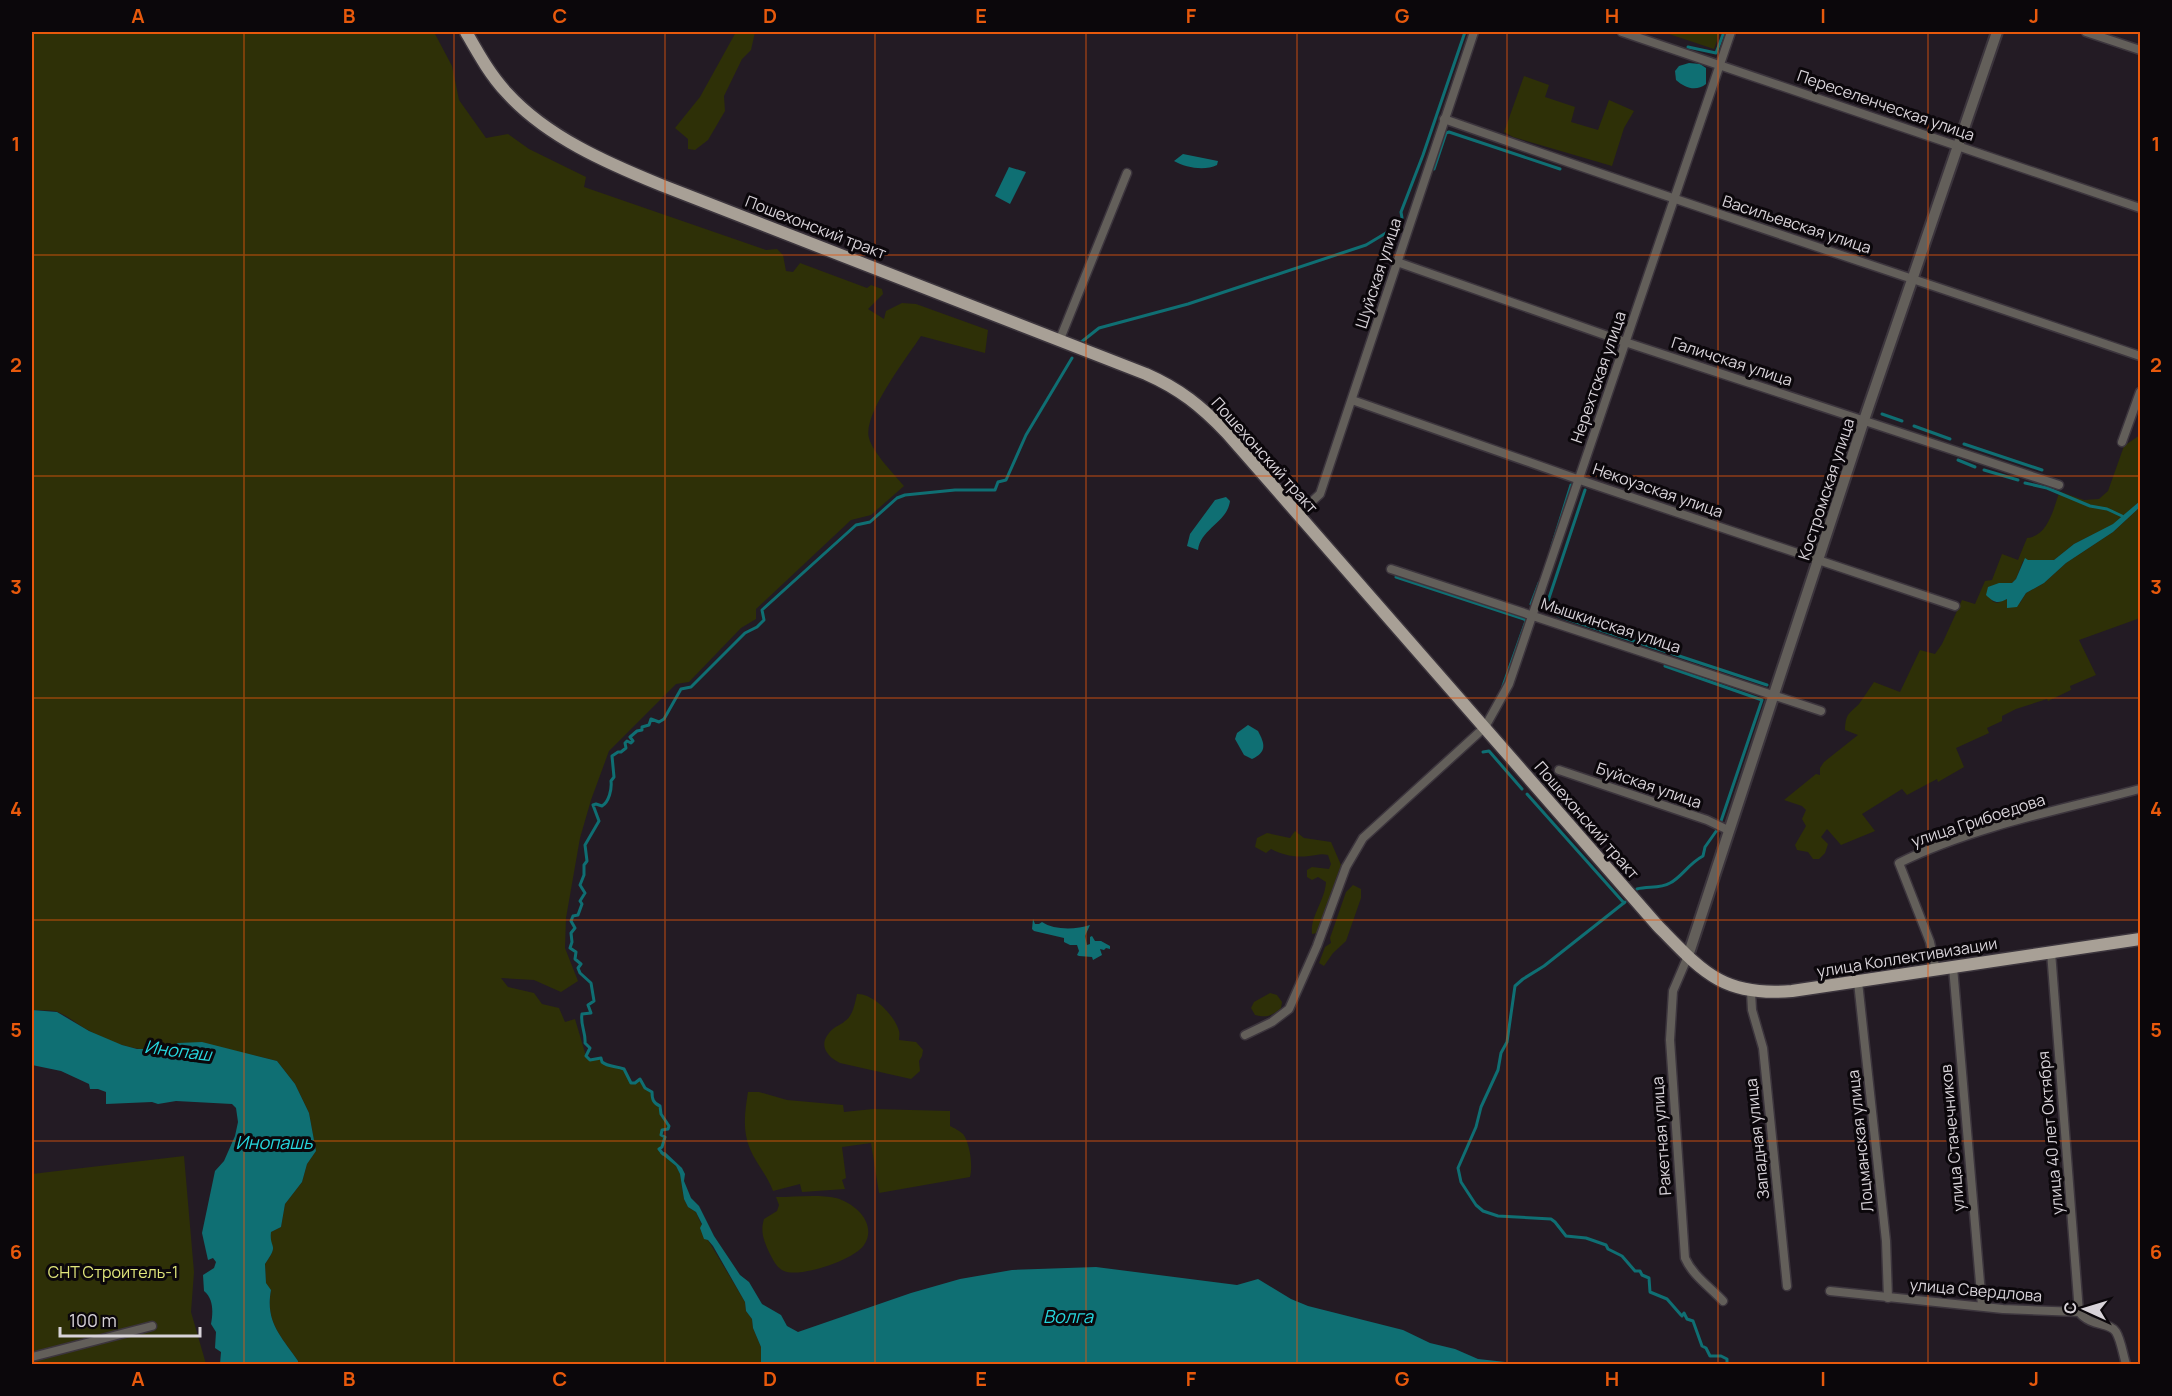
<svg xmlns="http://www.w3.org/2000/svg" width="2172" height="1396" font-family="Manrope,sans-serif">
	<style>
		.green { fill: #2e3007 }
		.water { fill: #0f6f73 }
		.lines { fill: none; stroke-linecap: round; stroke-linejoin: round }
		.stream { stroke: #0f6f73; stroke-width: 3 }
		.minor-casing { stroke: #3c353d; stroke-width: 11 }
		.tertiary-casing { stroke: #3c353d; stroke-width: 14 }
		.primary-casing { stroke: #3c353d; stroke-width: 15 }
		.minor { stroke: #635f5a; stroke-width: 8 }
		.tertiary { stroke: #635f5a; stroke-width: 10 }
		.primary { stroke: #a8a096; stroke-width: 12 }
		.grid { fill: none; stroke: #e8590c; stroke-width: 1.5; stroke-opacity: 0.55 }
		.labels { text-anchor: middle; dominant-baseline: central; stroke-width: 6; stroke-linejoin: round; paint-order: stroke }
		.street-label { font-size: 16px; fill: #d8d3d9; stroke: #0b070b }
		.park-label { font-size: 16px; fill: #e1e67b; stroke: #0b070b }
		.water-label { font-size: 18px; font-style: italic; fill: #26d7de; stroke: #0b070b }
		.neatline { fill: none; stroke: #e8590c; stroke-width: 2 }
		.grid-label { font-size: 20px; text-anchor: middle; font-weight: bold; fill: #e8590c }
	</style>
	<rect width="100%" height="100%" fill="#231b24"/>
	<g class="green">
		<path d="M32,32H434L452,66L459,100L486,138L508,134L529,149L586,177L584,187L766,250L777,249L783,255L786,271L793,272L800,263L867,288L871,285L882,289L883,294L868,309L884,319L886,311L902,303L916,304L988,330L985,353L921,336C908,356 862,415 869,438C873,453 894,474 904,486L871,515L851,520L756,609V619L741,628L689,682L676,684L609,751L591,800L580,838L566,918L565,948L578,981L561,992L534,980L501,978L508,987L534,993L542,1004L559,1008L565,1022L575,1019L586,1056L590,1059L601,1058L602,1062C608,1067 617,1066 624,1069L631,1083H635L640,1079L645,1088L652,1092C652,1099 653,1103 660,1106L661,1114L669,1126L668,1129L662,1130L661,1135L665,1137L662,1147L659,1149L660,1152L676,1166L680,1174L684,1199L688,1207L696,1212L708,1240L745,1302L746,1311L752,1319L753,1328L761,1347V1364H298V1361C281,1336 265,1322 271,1290L266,1284L265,1264C280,1243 268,1249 271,1232L281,1227L285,1204L302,1182L307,1164L316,1151L309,1113L295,1084L277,1061L253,1055L178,1043C149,1059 111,1043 84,1028C76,1023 65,1014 55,1011C48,1010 39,1010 32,1010Z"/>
		<path d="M736,32H755L751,50L742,59L724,96L725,111L708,140L695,150L688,149V139L675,128L700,97Z"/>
		<path d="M1663,32H1720L1714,49Z"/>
		<path d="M1524,76L1549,85L1545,97L1575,107L1571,122L1598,130L1609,100L1634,111L1624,128L1612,166L1513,137L1504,132Z"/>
		<path d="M2140,435V501L2114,524L2074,544L2054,560L2023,561L2016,579L2012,583H1999L1992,601L1997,603L2007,599L2020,603L2026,593L2044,583L2066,563L2113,532L2140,507V618L2079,640L2096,675L2070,686L2071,690L2048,701L2047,699L2016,709L2002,716V721L1987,728L1989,733L1956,748L1964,767L1938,782L1937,779L1907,795L1902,789L1862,814L1875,831L1841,845L1827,829L1821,837L1828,844L1825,853L1819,859H1813L1808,852L1797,850L1795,845L1806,826L1802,819L1806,810L1802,806L1784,800L1816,774L1820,775V768L1824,762L1858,735L1845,730C1846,713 1848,715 1859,704C1864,697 1869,689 1874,682L1900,692L1920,650L1935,654L1942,644L1962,600L1975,604L1985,581L1992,580L2002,554L2018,560L2027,538C2046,537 2053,512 2058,496L2061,492L2084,500L2099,499L2108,491L2124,446Z"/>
		<path d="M1295,831L1304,838L1331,842L1341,865L1317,933L1312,934C1310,916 1325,901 1326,882L1318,877L1312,880L1307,877V870L1312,867L1329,869L1331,864L1328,855C1321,853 1317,855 1309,856C1295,858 1283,855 1271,849L1266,853L1255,847L1257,838L1267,833L1290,838Z"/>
		<path d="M1353,885L1361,889V898L1346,941L1333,953L1324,966L1319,963L1325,947L1331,943L1330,938L1346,892Z"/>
		<path d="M1270,993L1277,995L1282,1002L1281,1008C1272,1016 1266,1018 1255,1015L1251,1008L1254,1002Z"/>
		<path d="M857,994C873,993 895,1016 899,1031C900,1034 899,1037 899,1040L916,1042L923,1050L922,1056L919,1061L920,1071L911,1079L840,1063C828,1057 818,1046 829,1033C833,1027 841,1025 845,1021C853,1016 855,1003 857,994Z"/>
		<path d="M748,1092H759L787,1100L843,1105L844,1112L873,1109L950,1111V1126C954,1128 960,1131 963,1134C970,1143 973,1166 970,1177L879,1193L871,1143L842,1147L846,1178L842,1180L845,1189L802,1192L800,1184L773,1191C767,1175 756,1163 750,1149C742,1130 745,1111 748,1092Z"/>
		<path d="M184,1156L194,1272L191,1312L206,1364H32V1174Z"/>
		<path d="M776,1197C795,1197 818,1194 836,1198C855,1203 878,1224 864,1245C854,1260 800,1278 784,1271C777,1268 773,1260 770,1254C764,1241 760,1232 764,1219L777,1211L779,1205Z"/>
	</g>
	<g class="water">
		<path d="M1689,63L1700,64L1706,68V84C1696,92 1685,88 1676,80L1675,71L1679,66Z"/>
		<path d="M1183,154L1218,161L1217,165C1205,171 1186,168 1174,161Z"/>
		<path d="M1009,167L1026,172L1010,204L995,196Z"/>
		<path d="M1226,497L1230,501C1227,523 1201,528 1198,550L1187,546L1190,534L1215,500Z"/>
		<path d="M2140,501V507L2113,532L2066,563L2044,583L2026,593L2017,607L2007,608V599C1998,604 1994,603 1986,595L1988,587L1999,583H2012L2016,579L2025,558L2028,560H2054L2074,544L2113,524Z"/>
		<path d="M1248,725L1258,731C1265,744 1267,752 1252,759L1244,755L1235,739L1237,733Z"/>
		<path d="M1033,919L1035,924H1039L1042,922C1054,930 1075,930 1090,925L1085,936L1087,945L1090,944V937L1092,936L1095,941H1101L1110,946V949L1106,948L1104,950L1100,949L1102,955L1093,960L1092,957L1079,956L1077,955L1079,951L1077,945H1070L1064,942V938L1034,931L1032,929Z"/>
		<path d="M32,1010L57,1012L89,1031L122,1045L137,1049H168L178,1043L202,1042L277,1061L295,1084L309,1113L316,1151L307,1164L302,1182L285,1204L281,1227L271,1232C269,1249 280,1243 265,1264L266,1283L271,1290C265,1322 281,1336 298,1361V1364H220L221,1352L215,1348L216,1332L211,1324C213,1313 214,1299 204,1291L203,1275L214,1268L216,1262L213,1258L208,1260L202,1233L215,1171L224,1161L235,1136L238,1122L236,1108L232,1104L176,1101L158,1104L152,1102L106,1104V1092L98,1089H90L89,1084L61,1071L32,1065Z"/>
		<path d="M665,1152L682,1168L685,1174L684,1181L691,1198L699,1206L714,1236L740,1275L749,1282L762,1304L781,1315L787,1326L798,1332L911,1293L960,1279L1012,1270L1096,1267L1237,1285L1258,1279L1291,1299L1308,1306L1403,1330L1430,1343L1455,1349L1478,1359L1524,1364H761V1347L753,1328L752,1319L746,1311L745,1302L713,1246L708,1240L704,1239L700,1228L702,1224L696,1212L688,1207L684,1199L680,1174L676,1166L660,1153Z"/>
	</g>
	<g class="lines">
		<g class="stream">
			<path d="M1688,47L1716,53L1724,32"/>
			<path d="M1434,169L1446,133L1449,132L1560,169"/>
			<path d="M1080,343L1099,328L1188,304L1366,245L1391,230L1402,218L1401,212L1423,155L1465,32"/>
			<path d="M1882,414L1902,421"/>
			<path d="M1914,426L1950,439"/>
			<path d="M1964,444L2042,470"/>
			<path d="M1958,460L1975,467"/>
			<path d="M1984,470L2018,480"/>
			<path d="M2025,483L2047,488L2090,506L2107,509L2122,516"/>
			<path d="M1585,490L1545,610L1567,619L1767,685"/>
			<path d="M1552,546L1571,485"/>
			<path d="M1396,577L1524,619L1526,621L1503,686"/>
			<path d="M1531,604L1539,583"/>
			<path d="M1665,666L1762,700L1720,824"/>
			<path d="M1483,752L1489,751L1522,789"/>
			<path d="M1527,794L1624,903"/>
			<path d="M1637,889C1648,886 1660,889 1670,883C1682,877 1688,864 1703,856L1705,847L1717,830"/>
			<path d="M1625,902L1544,966L1523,979L1515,986L1507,1042L1501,1053L1498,1070L1481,1107L1476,1127L1458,1168L1461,1182L1476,1205L1483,1211L1498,1216L1551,1219L1555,1222L1566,1236L1586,1238L1606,1245L1608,1249L1622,1256L1635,1271H1640L1642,1275L1649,1278L1650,1292L1667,1299L1681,1315L1682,1316L1684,1313L1687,1319L1693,1321L1702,1346L1706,1348L1710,1356H1721L1727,1359V1364"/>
			<path d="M663,1154L659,1149L662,1147L665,1137L661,1135L662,1130L668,1129L669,1126L661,1114L660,1106C653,1103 652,1099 652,1092L645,1088L640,1079L635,1083H631L624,1069C617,1066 608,1067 602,1062L601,1058L590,1060L586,1056L590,1048L585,1043C586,1032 580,1025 582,1014L591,1013L588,1005L594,1001L591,983L580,973L578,968L581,964L575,959L576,952L570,948L572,942L571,933L575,928L571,921L573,916L578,915L582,904L580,901L585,893L580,885L584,875V865L587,861L585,845L599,821L593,805L596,804L602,806C609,802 612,789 611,781L614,777L612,756L618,752H621L626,748L625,743L627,741L631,743L633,741L630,737L637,731L642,730V727L649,725L651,719L659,722L664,719L681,689L691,687L745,633L757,627L764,620L762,610L856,525L870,522L897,498L905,495L955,490H995L998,482L1006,480L1026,435L1072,358"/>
		</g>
		<g class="minor-casing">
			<g id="minor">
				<path d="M1622,32L2140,208"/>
				<path d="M2086,32L2140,50"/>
				<path d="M1444,119C1676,201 1909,277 2140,356"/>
				<path d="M1397,262L1625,342L2059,485"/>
				<path d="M1060,339L1127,173"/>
				<path d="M1352,400L1580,480L1955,606"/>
				<path d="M2122,442L2140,392"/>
				<path d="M1297,515L1320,494L1474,32"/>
				<path d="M1391,569L1821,711"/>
				<path d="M1559,770L1707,820L1728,830"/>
				<path d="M2051,952L2079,1312"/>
				<path d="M1688,956L1673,991L1670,1040L1685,1258C1693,1276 1710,1287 1723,1301"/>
				<path d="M1953,967L1982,1306"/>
				<path d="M1936,970L1930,942L1899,863C1971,827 2063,809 2140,789"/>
				<path d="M1858,982L1886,1241L1888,1298"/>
				<path d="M1751,992L1752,1010L1763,1048L1787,1286"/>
				<path d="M1245,1035L1272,1022L1289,1009L1317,946L1346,867L1363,838L1485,727L1509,684L1731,32"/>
				<path d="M1830,1291L2003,1309L2079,1312C2092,1328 2109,1321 2116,1332C2121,1340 2123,1355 2126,1364"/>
				<path d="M32,1357L152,1326"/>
			</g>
		</g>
		<g class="tertiary-casing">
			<path id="tertiary" d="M1688,956L1864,420L1997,32"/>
		</g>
		<g class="primary-casing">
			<path id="primary" d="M466,32C478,53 490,75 507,93C547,137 607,163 661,185L1146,374C1180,389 1201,406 1227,433L1657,925C1702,971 1722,997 1792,991L2140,939"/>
		</g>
		<use href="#minor" class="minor"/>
		<use href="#tertiary" class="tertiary"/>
		<use href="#primary" class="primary"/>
	</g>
	<path class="grid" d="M244,32V1364M454,32V1364M665,32V1364M875,32V1364M1086,32V1364M1297,32V1364M1507,32V1364M1718,32V1364M1928,32V1364M32,255H2140M32,476H2140M32,698H2140M32,920H2140M32,1141H2140"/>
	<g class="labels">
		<g class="street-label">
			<text transform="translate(1886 105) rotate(19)">Переселенческая улица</text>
			<text transform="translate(1797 224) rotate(18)">Васильевская улица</text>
			<text transform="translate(816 227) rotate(21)">Пошехонский тракт</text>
			<text transform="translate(1378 273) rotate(-72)">Шуйская улица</text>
			<text transform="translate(1732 361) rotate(18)">Галичская улица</text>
			<text transform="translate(1598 377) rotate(-71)">Нерехтская улица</text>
			<text transform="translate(1265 455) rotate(48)">Пошехонский тракт</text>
			<text transform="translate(1826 489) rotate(-72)">Костромская улица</text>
			<text transform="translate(1658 490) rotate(19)">Некоузская улица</text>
			<text transform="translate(1611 625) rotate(18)">Мышкинская улица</text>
			<text transform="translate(1649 785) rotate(19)">Буйская улица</text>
			<text transform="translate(1587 820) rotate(49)">Пошехонский тракт</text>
			<text transform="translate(1978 820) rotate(-18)">улица Грибоедова</text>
			<text transform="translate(1907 957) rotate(-9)">улица Коллективизации</text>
			<text transform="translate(2050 1133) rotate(-95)">улица 40 лет Октября</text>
			<text transform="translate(1661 1136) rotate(-94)">Ракетная улица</text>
			<text transform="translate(1952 1138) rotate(-95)">улица Стачечников</text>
			<text transform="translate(1757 1139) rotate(-96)">Западная улица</text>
			<text transform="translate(1860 1141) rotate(-96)">Лоцманская улица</text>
			<text transform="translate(1976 1290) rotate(5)">улица Свердлова</text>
		</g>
		<g class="park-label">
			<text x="113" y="1272">СНТ Строитель-1</text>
		</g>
		<g class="water-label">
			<text transform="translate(178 1050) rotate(7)">Инопаш</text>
			<text x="274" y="1142">Инопашь</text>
			<text x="1068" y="1316">Волга</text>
		</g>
	</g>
	<rect width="2172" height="1396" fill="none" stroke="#0b070b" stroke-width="66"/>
	<g transform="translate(2085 1309) rotate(274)" stroke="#0b070b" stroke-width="4.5" paint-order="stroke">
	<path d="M0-4.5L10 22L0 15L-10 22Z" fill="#d8d3d9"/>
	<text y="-9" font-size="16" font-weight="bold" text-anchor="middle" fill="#d8d3d9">С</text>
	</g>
	<path d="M60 1327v9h140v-9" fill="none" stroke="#d8d3d9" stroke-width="3"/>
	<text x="69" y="1327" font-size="18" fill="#d8d3d9" stroke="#0b070b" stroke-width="4.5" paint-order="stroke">100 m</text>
	<rect x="33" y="33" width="2106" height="1330" class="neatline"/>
	<g class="grid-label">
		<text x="138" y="23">A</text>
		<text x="349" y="23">B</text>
		<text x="560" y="23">C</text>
		<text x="770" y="23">D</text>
		<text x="981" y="23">E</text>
		<text x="1191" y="23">F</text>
		<text x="1402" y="23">G</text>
		<text x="1612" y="23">H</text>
		<text x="1823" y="23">I</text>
		<text x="2034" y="23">J</text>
		<text x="16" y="151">1</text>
		<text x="2156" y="151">1</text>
		<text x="16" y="372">2</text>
		<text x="2156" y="372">2</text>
		<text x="16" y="594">3</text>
		<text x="2156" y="594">3</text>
		<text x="16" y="816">4</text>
		<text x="2156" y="816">4</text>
		<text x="16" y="1037">5</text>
		<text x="2156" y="1037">5</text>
		<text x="16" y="1259">6</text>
		<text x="2156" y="1259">6</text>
		<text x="138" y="1386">A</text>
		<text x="349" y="1386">B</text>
		<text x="560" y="1386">C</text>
		<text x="770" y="1386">D</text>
		<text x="981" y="1386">E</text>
		<text x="1191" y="1386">F</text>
		<text x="1402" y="1386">G</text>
		<text x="1612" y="1386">H</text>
		<text x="1823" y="1386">I</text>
		<text x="2034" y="1386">J</text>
	</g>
</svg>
